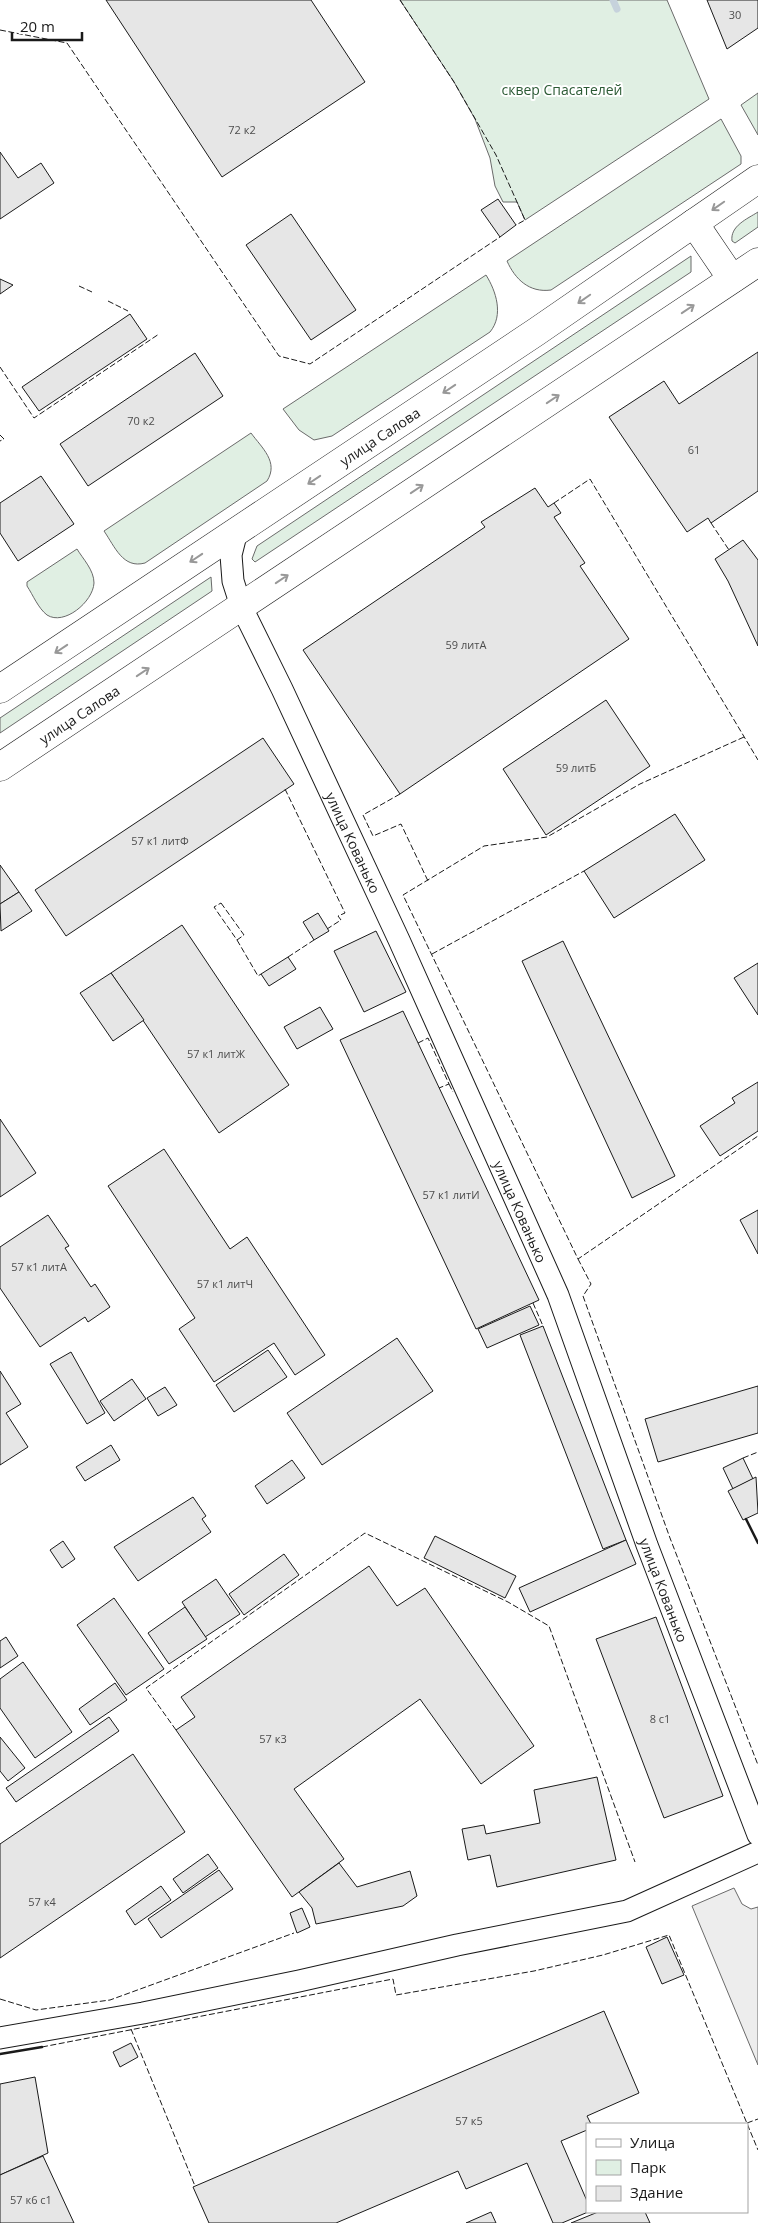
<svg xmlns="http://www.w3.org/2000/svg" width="758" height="2223" font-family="'Open Sans',sans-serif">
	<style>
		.green { fill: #e0efe3; stroke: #6a6a6a }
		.parking { fill: #ededed; stroke: #6a6a6a }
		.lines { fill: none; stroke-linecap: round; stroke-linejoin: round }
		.stream { stroke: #c6d2dc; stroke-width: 7 }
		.building { fill: #e6e6e6; stroke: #1a1a1a }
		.street-casing { stroke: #1a1a1a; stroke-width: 23 }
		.primary-casing { stroke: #1a1a1a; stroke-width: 29 }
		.street { stroke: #fff; stroke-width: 21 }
		.primary { stroke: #fff; stroke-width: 28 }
		.fence { stroke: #1a1a1a; stroke-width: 1; stroke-dasharray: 6 2.5; stroke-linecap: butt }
		.wall { stroke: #1a1a1a; stroke-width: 2.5 }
		.oneway { stroke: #989898 }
		.labels { text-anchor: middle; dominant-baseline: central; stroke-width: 4; stroke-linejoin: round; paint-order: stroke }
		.number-label { font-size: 11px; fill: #4d4d4d }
		.park-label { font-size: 14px; fill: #2b5a34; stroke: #fff }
		.street-label { font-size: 14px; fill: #1a1a1a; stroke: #fff }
	</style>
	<rect width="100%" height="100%" fill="#fff"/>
	<g class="green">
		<path d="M400,0H667L709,99L525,220L517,202H503L495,186L490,158L475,119L454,82Z"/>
		<path d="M758,93V135L741,105Z"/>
		<path d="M721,119L741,156V164L551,290C529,293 515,279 507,261Z"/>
		<path d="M758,212V227L735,243L732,241C730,226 747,219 758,212Z"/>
		<path d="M691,256V272L255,562L252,559L257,546Z"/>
		<path d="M486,275C496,291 504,315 490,332L332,436L314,440L299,430L283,409Z"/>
		<path d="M251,433C262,448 279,462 267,481L145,563C123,569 115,547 104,531Z"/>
		<path d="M77,549C83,559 94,570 94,583C93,602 64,626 47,615C38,608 33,595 27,586V582Z"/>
		<path d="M211,577L212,591L0,733V718Z"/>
	</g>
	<path class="parking" d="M734,1888L742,1904L751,1909L758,1907V2065L692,1906Z"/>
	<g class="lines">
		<path class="stream" d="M613,0L617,9"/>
	</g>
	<g class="building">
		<path d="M106,0H311L365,82L222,177Z"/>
		<path d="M707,0H758V28L727,49Z"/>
		<path d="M0,152L18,178L41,163L54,183L0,219Z"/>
		<path d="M498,199L516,225L500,237L481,210Z"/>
		<path d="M291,214L356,310L311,340L246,245Z"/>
		<path d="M0,279L13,285L0,294Z"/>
		<path d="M130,314L147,339L39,411L22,387Z"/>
		<path d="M758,352V491L711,523L708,518L687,532L609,417L664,381L679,404Z"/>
		<path d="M195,353L223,396L88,486L60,444Z"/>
		<path d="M41,476L74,524L18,561L0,533V503Z"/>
		<path d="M535,488L548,507L554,503L561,513L554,517L585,563L580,566L629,639L400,794L303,650L485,527L481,522Z"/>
		<path d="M743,540L758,560V646L728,581L715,559Z"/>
		<path d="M606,700L650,766L546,835L503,769Z"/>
		<path d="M263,738L294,784L66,936L35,890Z"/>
		<path d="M675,814L705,860L614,918L584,871Z"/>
		<path d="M0,865L19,892L0,904Z"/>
		<path d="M19,892L32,911L1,931L0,904Z"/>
		<path d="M318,913L329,931L314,940L303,922Z"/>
		<path d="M182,925L289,1085L219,1133L111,973Z"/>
		<path d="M376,931L406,992L364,1012L334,951Z"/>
		<path d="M563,941L675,1176L632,1198L522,961Z"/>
		<path d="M288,957L296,969L269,986L261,974Z"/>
		<path d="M758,963V1015L734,978Z"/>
		<path d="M111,973L144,1020L113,1041L80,993Z"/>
		<path d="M320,1007L333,1029L297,1049L284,1027Z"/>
		<path d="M403,1011L539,1300L476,1329L340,1040Z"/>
		<path d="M758,1082V1131L720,1156L700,1126L735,1103L732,1098Z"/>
		<path d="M0,1119L36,1173L0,1197Z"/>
		<path d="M164,1149L230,1249L247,1237L325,1355L295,1375L274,1343L214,1382L179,1329L195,1318L108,1186Z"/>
		<path d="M758,1210V1254L740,1220Z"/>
		<path d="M48,1215L69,1246L65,1248L91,1287L95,1284L110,1307L88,1322L85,1317L40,1347L0,1288V1247Z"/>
		<path d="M530,1306L539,1325L487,1348L478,1329Z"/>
		<path d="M543,1326L626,1540L603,1549L520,1335Z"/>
		<path d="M397,1338L433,1391L322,1465L287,1413Z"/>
		<path d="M268,1350L287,1377L234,1412L216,1385Z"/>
		<path d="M71,1352L105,1413L87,1424L50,1364Z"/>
		<path d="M0,1371L21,1404L6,1413L28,1447L0,1465Z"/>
		<path d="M132,1379L146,1399L114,1421L100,1401Z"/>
		<path d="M758,1386V1433L658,1462L645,1419Z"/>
		<path d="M165,1387L177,1405L158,1416L147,1398Z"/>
		<path d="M111,1445L120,1460L85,1481L76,1467Z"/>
		<path d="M743,1458L753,1479L733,1489L723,1468Z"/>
		<path d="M292,1460L305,1478L267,1504L255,1486Z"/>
		<path d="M756,1477L758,1513L743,1520L728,1491Z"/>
		<path d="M193,1497L206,1516L202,1519L211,1532L138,1581L114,1547Z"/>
		<path d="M435,1536L516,1576L505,1598L424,1558Z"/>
		<path d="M626,1540L636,1564L530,1612L519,1588Z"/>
		<path d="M63,1541L75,1559L62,1568L50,1550Z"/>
		<path d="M284,1554L299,1575L244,1615L229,1594Z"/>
		<path d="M369,1566L397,1606L425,1588L534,1746L481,1784L420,1699L294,1789L344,1859L292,1897L176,1730L195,1717L181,1697Z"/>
		<path d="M216,1579L240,1614L205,1637L182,1602Z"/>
		<path d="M114,1598L164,1669L126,1695L77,1625Z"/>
		<path d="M185,1607L207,1639L169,1664L148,1633Z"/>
		<path d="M656,1617L723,1796L664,1818L596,1639Z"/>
		<path d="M6,1637L18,1656L0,1668V1641Z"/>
		<path d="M23,1662L72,1732L35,1758L0,1708V1679Z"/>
		<path d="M115,1683L127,1700L90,1725L79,1709Z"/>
		<path d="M109,1717L119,1731L16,1802L6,1788Z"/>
		<path d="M0,1737L25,1768L8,1781L0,1771Z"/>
		<path d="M133,1754L185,1832L0,1958V1844Z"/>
		<path d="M597,1777L616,1860L497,1887L490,1855L468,1860L462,1829L484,1825L486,1834L540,1823L534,1790Z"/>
		<path d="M208,1854L218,1868L183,1893L173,1879Z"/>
		<path d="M339,1863L357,1887L410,1871L417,1896L403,1906L316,1924L312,1908L299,1892Z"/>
		<path d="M219,1870L233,1889L161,1938L148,1919Z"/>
		<path d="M161,1886L171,1900L135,1925L126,1911Z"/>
		<path d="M302,1908L310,1927L297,1933L290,1913Z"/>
		<path d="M667,1937L684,1975L662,1984L646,1947Z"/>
		<path d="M604,2011L639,2093L587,2116L591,2124H587V2130L561,2141L587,2201L588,2212L562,2223H553L527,2163L466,2189L458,2171L336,2223H209L193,2187Z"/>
		<path d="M131,2043L138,2057L120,2067L113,2052Z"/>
		<path d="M35,2077L48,2153L0,2175V2084Z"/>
		<path d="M43,2156L74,2223H0V2175Z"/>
		<path d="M491,2212L496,2223H466Z"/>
		<path d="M598,2212H645L650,2223H571Z"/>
	</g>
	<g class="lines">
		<g class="street-casing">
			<g id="street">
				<path id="s1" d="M237,531L231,555L233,581L241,606L282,689L399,940L558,1295L647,1545L758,1835"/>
				<path d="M0,2038L143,2013L299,1981L457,1945L627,1911L758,1852"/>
			</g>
		</g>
		<g class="primary-casing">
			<g id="primary">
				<path d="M694,223L732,279"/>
				<path id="s2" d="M0,689L536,332L758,179"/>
				<path id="s3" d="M0,767L758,262"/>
			</g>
		</g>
		<use href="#street" class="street"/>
		<use href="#primary" class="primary"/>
		<g class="fence">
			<path d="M400,0L454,82L496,155L525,220L516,225"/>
			<path d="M0,30L67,43L279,356L310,364L500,237"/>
			<path d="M79,286L92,292"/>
			<path d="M108,301L128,311"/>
			<path d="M0,367L34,418L159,334"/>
			<path d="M0,435L4,439L0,441"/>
			<path d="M554,503L590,479L758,760"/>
			<path d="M711,523L729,550"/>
			<path d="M744,737L640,784L547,837L484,846L403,895L578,1259L758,1136"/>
			<path d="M285,789L345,913L338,916L341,920L327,929"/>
			<path d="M400,794L363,815L373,836L401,824L428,881"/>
			<path d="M221,903L244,935L237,940L214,907Z"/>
			<path d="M237,940L258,976L261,974"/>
			<path d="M432,954L584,871"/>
			<path d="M288,957L314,940"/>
			<path d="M418,1043L428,1038L449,1084L439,1088"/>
			<path d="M449,1084L453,1092"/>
			<path d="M578,1259L591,1284L583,1296L670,1538L758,1765"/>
			<path d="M533,1303L543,1326"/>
			<path d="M743,1458L758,1452"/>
			<path d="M176,1730L146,1688L365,1533L508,1602L549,1626L635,1862"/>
			<path d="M0,1999L36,2010L110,2000L294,1933"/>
			<path d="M131,2029L195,2186"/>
			<path d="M42,2047L393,1979L396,1995L534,1971L603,1955L669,1935L758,2150"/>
			<path d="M747,2123L758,2119"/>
		</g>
		<g class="wall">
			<path d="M746,1519L758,1543"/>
			<path d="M0,2054L42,2047"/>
		</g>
	</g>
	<defs><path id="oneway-shaft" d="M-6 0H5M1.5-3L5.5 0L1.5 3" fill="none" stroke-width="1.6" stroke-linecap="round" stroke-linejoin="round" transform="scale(1.25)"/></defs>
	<g class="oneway">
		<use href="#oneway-shaft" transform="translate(718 206) rotate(145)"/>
		<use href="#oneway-shaft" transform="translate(584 299) rotate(145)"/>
		<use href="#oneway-shaft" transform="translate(688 309) rotate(-34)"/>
		<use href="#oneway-shaft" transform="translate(449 389) rotate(146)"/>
		<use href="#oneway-shaft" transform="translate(553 399) rotate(-34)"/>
		<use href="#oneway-shaft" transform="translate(314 480) rotate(146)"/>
		<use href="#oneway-shaft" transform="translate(417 489) rotate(-34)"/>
		<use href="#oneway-shaft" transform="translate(196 558) rotate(146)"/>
		<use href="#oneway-shaft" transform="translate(282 579) rotate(-34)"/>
		<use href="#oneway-shaft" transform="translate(61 649) rotate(146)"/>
		<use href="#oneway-shaft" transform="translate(143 672) rotate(-34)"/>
	</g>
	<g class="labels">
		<g class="number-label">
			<text x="735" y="14">30</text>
			<text x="242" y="129">72 к2</text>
			<text x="141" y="420">70 к2</text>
			<text x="694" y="449">61</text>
			<text x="466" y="644">59 литА</text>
			<text x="576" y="767">59 литБ</text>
			<text x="160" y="840">57 к1 литФ</text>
			<text x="216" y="1053">57 к1 литЖ</text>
			<text x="451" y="1194">57 к1 литИ</text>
			<text x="39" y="1266">57 к1 литА</text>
			<text x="225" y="1283">57 к1 литЧ</text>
			<text x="660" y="1718">8 с1</text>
			<text x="273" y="1738">57 к3</text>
			<text x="42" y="1901">57 к4</text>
			<text x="469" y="2120">57 к5</text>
			<text x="31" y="2199">57 к6 с1</text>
		</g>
		<g class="park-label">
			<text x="562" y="89">cквер Спасателей</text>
		</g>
		<g class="street-label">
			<text stroke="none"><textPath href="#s2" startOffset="456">улица Салова</textPath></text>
			<text stroke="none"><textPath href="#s3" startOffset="95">улица Салова</textPath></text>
			<text stroke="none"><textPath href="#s1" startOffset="339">улица Кованько</textPath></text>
			<text stroke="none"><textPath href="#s1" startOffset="744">улица Кованько</textPath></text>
			<text stroke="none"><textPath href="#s1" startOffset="1149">улица Кованько</textPath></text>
		</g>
	</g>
	<rect x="586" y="2123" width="162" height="90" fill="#ffffff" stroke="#a3a3a3"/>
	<rect x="596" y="2139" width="25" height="8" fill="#ffffff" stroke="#a3a3a3"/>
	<text x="630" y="2148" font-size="15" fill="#1a1a1a">Улица</text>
	<rect x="596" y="2160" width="25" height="15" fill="#e0efe3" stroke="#a3a3a3"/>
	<text x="630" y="2173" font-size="15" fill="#1a1a1a">Парк</text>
	<rect x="596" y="2186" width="25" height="15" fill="#e6e6e6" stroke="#a3a3a3"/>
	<text x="630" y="2198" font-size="15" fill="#1a1a1a">Здание</text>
	<path d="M12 32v8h70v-8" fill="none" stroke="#1a1a1a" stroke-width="2.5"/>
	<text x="20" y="32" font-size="15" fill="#1a1a1a" stroke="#ffffff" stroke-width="4" paint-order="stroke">20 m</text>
</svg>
